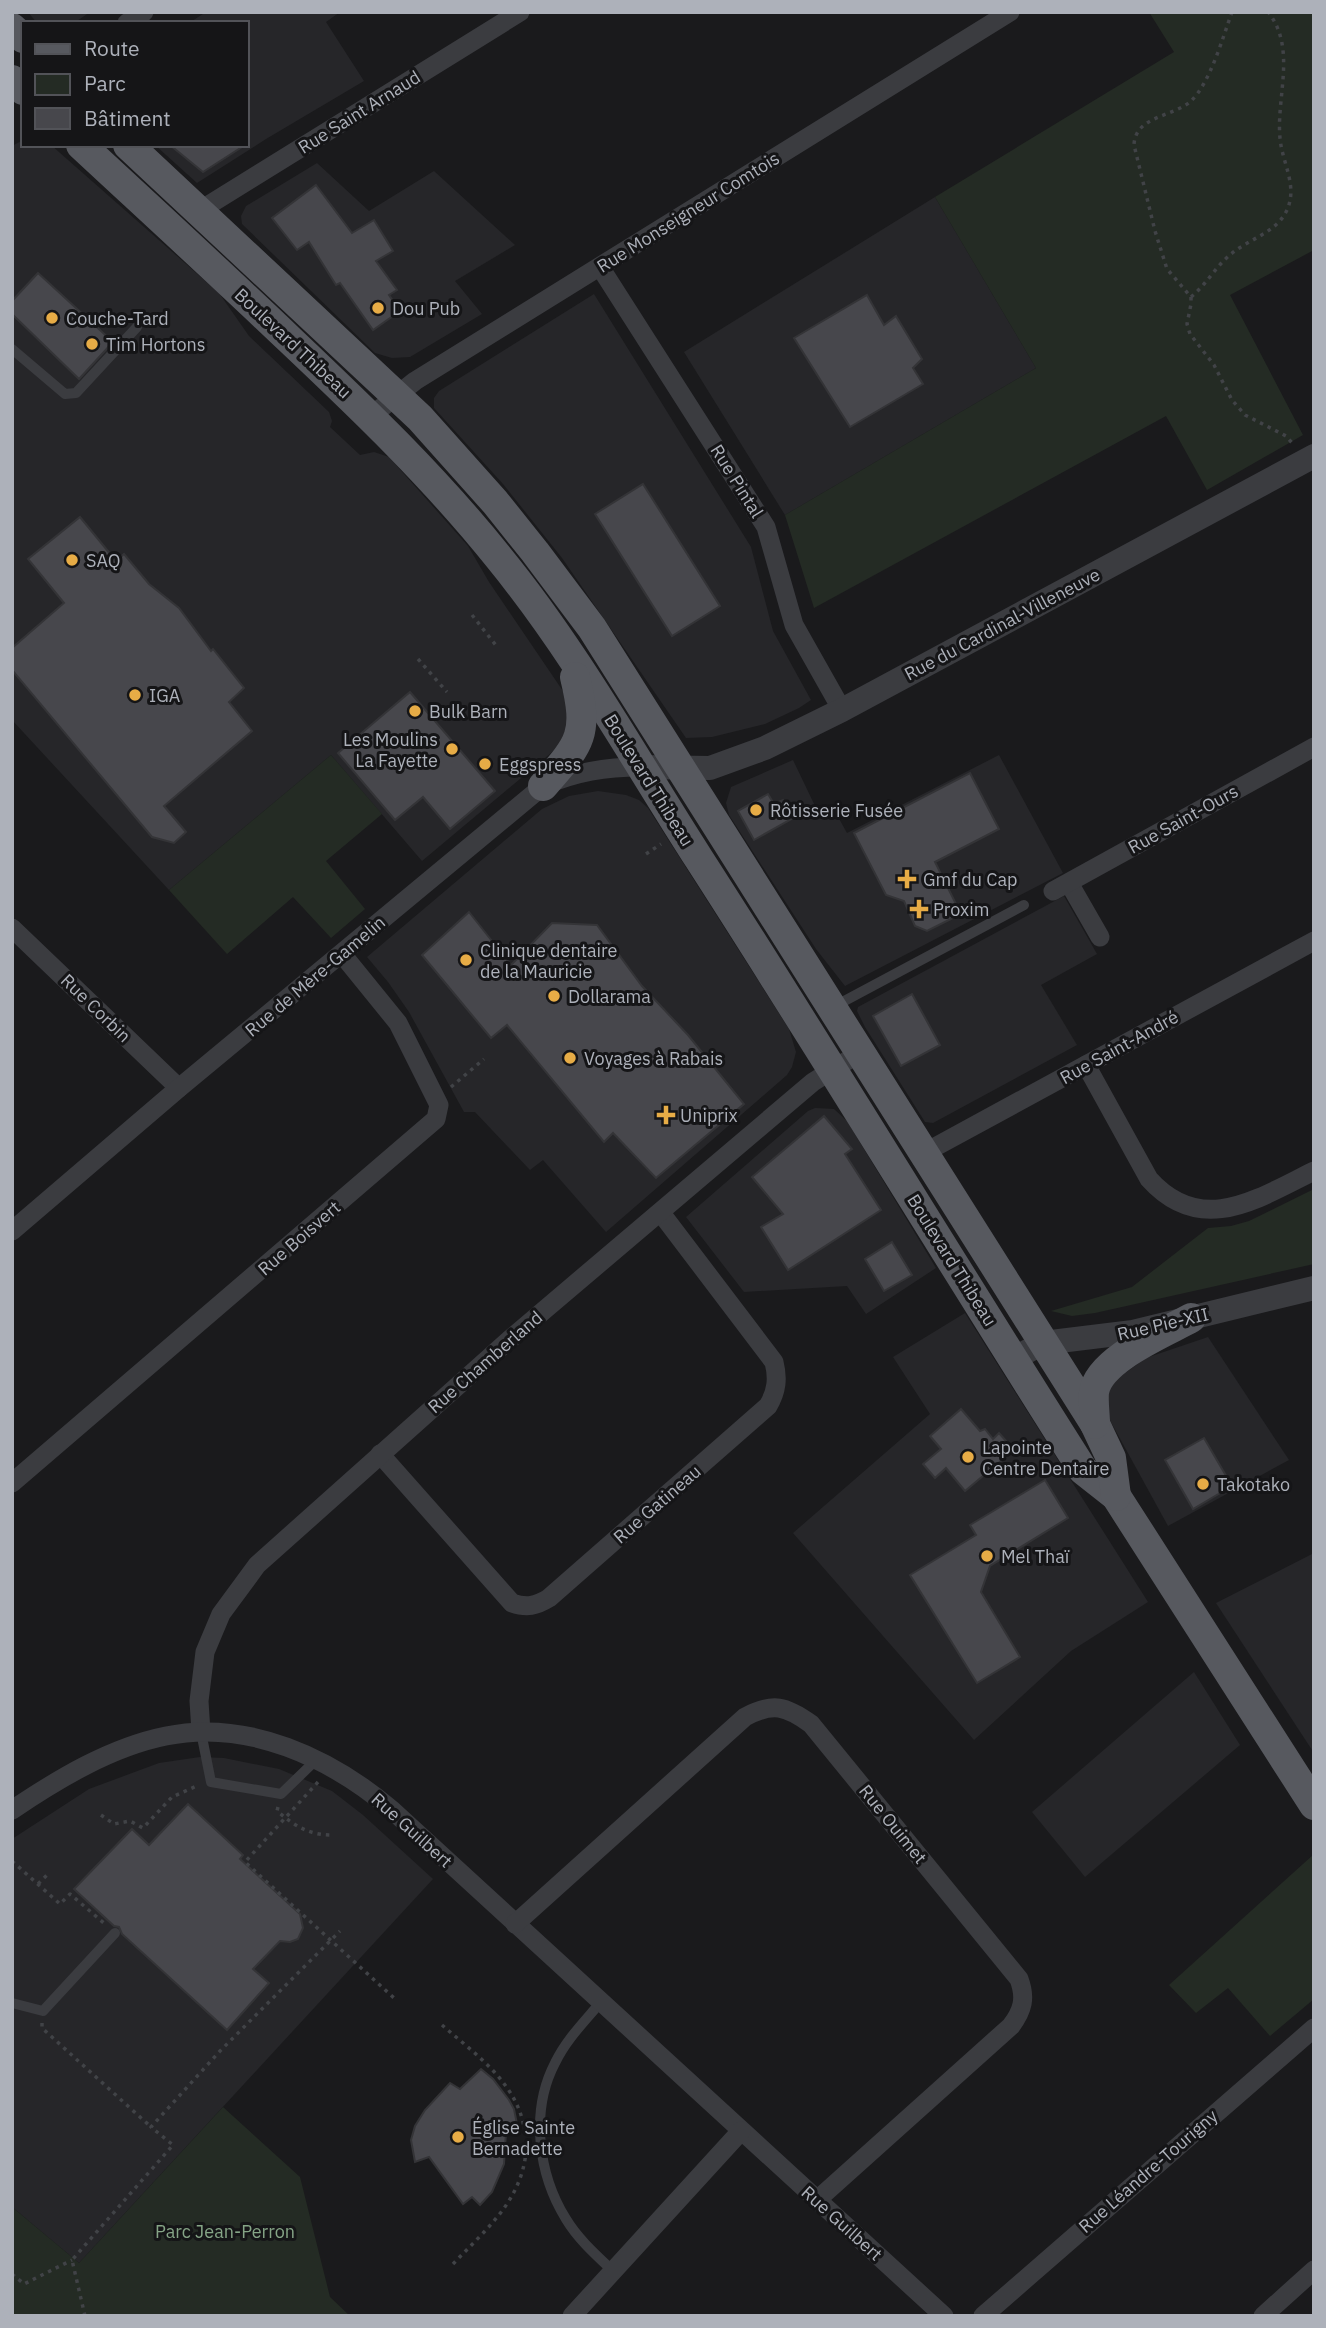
<svg xmlns="http://www.w3.org/2000/svg" width="1326" height="2328" font-family="'IBM Plex Sans',sans-serif">
	<style>
		.built { fill: #262629 }
		.green { fill: #242b24 }
		.building { fill: #47474c; stroke: #343437; stroke-width: 2 }
		.lines { fill: none; stroke-linecap: round; stroke-linejoin: round }
		.path { stroke: #414347; stroke-width: 3.5; stroke-dasharray: 3.5 5; stroke-linecap: butt }
		.service { stroke: #3b3c40; stroke-width: 10 }
		.minor { stroke: #3b3c40; stroke-width: 19 }
		.tertiary { stroke: #3b3c40; stroke-width: 24 }
		.primary { stroke: #57595f; stroke-width: 30 }
		.poi-dot { fill: #e7ac46; stroke: #151517; stroke-width: 2.5 }
		.labels { text-anchor: middle; dominant-baseline: central; stroke-width: 6; stroke-linejoin: round; paint-order: stroke }
		.street-label { font-size: 18px; fill: #adb1ba; stroke: #151517 }
		.poi-label { font-size: 18px; fill: #adb1ba; stroke: #151517; text-anchor: start }
		.park-label { font-size: 18px; fill: #85a486; stroke: #151517 }
	</style>
	<rect width="100%" height="100%" fill="#1a1a1c"/>
	<g class="built">
		<path d="M28,12H90L74,23H37Z"/>
		<path d="M206,12H340L326,22L364,81L266,139L197,183L155,145H247V23H189Z"/>
		<path d="M23,140V145H51L219,293L249,336L329,412L332,421L330,427L360,455L374,452L389,457L468,546L489,582L567,697L571,720L557,748L422,861L331,755L169,890L12,720V146Z"/>
		<path d="M317,163L369,211L434,171L515,245L455,281L482,314L410,357L392,358L375,353L242,224L241,216L246,206Z"/>
		<path d="M935,197L1036,368L785,515L684,352Z"/>
		<path d="M594,294L751,547L773,631L811,700L799,708L765,724L712,737L686,738L562,558L503,484L434,408V398L439,391Z"/>
		<path d="M999,755L1063,873L845,986L816,949L729,815L726,803L731,787L793,760L817,810L831,804L847,833Z"/>
		<path d="M598,791L626,795L639,800L648,808L789,1029L796,1052L792,1067L787,1075L606,1232L543,1160L530,1170L475,1112H464L409,1012L388,982L367,957L542,809L569,796Z"/>
		<path d="M1064,896L1097,954L1041,985L1077,1045L933,1123L925,1122L865,1027L857,1011L858,1007Z"/>
		<path d="M815,1108L834,1109L847,1121L936,1268L866,1314L847,1286L744,1292L686,1217L808,1111Z"/>
		<path d="M965,1313L1148,1602L1071,1651L974,1740L793,1533L930,1414L893,1357Z"/>
		<path d="M1208,1337L1289,1460L1168,1526L1107,1415L1106,1393L1118,1378L1146,1358Z"/>
		<path d="M1314,1553V1753L1216,1603Z"/>
		<path d="M1194,1672L1240,1745L1085,1877L1032,1812Z"/>
		<path d="M200,1757L224,1758L279,1769L332,1791L363,1815L433,1879L79,2263L12,2207V1839L89,1789L159,1763Z"/>
	</g>
	<g class="green">
		<path d="M1149,12H1314V250L1230,295L1303,435L1207,490L1166,416L814,608L785,515L1036,368L935,197L1174,52Z"/>
		<path d="M331,755L382,814L326,861L365,909L331,938L293,897L227,954L169,890Z"/>
		<path d="M1314,1189V1264L1095,1313L1072,1316L1051,1311L1132,1287L1208,1228L1231,1226L1249,1221Z"/>
		<path d="M1313,1855L1314,1999L1270,2036L1228,1988L1196,2013L1169,1985Z"/>
		<path d="M223,2107L300,2177L330,2297L350,2316H12V2207L79,2263Z"/>
	</g>
	<g class="building">
		<path d="M170,145H245L203,172Z"/>
		<path d="M316,185L352,233L374,220L393,251L376,261L397,290L389,295L400,311L373,330L340,283L336,285L309,242L297,250L272,218Z"/>
		<path d="M38,273L113,342L79,379L12,314V301Z"/>
		<path d="M867,295L884,325L896,316L922,359L913,368L923,384L850,427L794,338Z"/>
		<path d="M643,484L720,606L672,636L595,514Z"/>
		<path d="M80,517L116,561L124,554L149,584L179,608L211,651L213,649L244,688L229,702L252,731L164,806L186,832L174,843L152,837L12,670V648L64,603L28,559Z"/>
		<path d="M410,692L495,791L450,829L423,797L395,820L338,753Z"/>
		<path d="M970,773L999,829L935,862L961,914L927,931L915,926L904,901L886,895L854,833Z"/>
		<path d="M768,794L774,804L783,800L793,818L754,840L738,811Z"/>
		<path d="M469,912L511,965L552,923L597,925L642,986L688,1035L744,1104L656,1178L613,1133L604,1142L507,1025L491,1038L422,955Z"/>
		<path d="M912,994L940,1045L901,1066L873,1016Z"/>
		<path d="M824,1116L852,1149L845,1154L881,1210L788,1270L761,1227L783,1214L752,1177Z"/>
		<path d="M892,1242L912,1275L884,1291L865,1259Z"/>
		<path d="M961,1409L980,1431L985,1429L993,1439L999,1433L1014,1450L965,1491L946,1468L935,1478L923,1464L941,1449L930,1436Z"/>
		<path d="M1204,1438L1232,1486L1193,1509L1165,1460Z"/>
		<path d="M1045,1480L1068,1518L990,1566L981,1592L1020,1657L977,1683L910,1575L976,1535L970,1525Z"/>
		<path d="M188,1804L243,1855L240,1859L300,1914L303,1928L298,1939L290,1942L280,1941L253,1969L269,1983L227,2030L122,1934L119,1927L114,1926L74,1889L132,1829L149,1845Z"/>
		<path d="M481,2069L493,2079L509,2100L514,2109L518,2129L506,2132L504,2164L492,2192L480,2205L472,2197L463,2204L429,2157L415,2162L411,2140L415,2126L425,2110L450,2083L460,2089Z"/>
	</g>
	<g class="lines">
		<g class="path">
			<path d="M1232,12C1223,37 1210,83 1191,101C1173,117 1135,116 1134,145L1155,231L1167,269L1191,297V304L1187,324L1190,334L1214,365L1232,400L1245,415L1286,436L1293,444"/>
			<path d="M1191,297C1206,285 1216,266 1231,254C1249,239 1275,233 1286,212C1299,187 1282,163 1280,138C1276,97 1297,48 1268,12"/>
			<path d="M472,615L498,648"/>
			<path d="M418,659L447,692"/>
			<path d="M646,854L661,844"/>
			<path d="M451,1087L484,1059"/>
			<path d="M318,1782L245,1862L394,1998"/>
			<path d="M278,1807L277,1811C294,1825 308,1835 331,1835"/>
			<path d="M101,1815L114,1824L130,1821L143,1828L172,1797L199,1785"/>
			<path d="M12,1861L60,1904L70,1894L105,1924"/>
			<path d="M38,1884L48,1874"/>
			<path d="M42,2023V2028L151,2127"/>
			<path d="M442,2025C475,2054 516,2082 524,2127"/>
			<path d="M453,2264C485,2230 521,2202 526,2152"/>
			<path d="M12,2274L24,2284L72,2260"/>
			<path d="M85,2316L72,2260L173,2145L151,2127L220,2051L340,1931"/>
		</g>
		<g class="service">
			<path d="M12,349L65,394L76,393L137,327"/>
			<path d="M835,1006L1024,905"/>
			<path d="M201,1732L211,1782L281,1794L316,1760"/>
			<path d="M12,2003L43,2011L115,1933"/>
			<path d="M600,2003C584,2022 566,2040 555,2063C530,2111 538,2174 566,2219C578,2239 596,2255 613,2271"/>
		</g>
		<g class="minor">
			<path d="M127,23L144,12"/>
			<path d="M199,211L520,12"/>
			<path d="M600,267L766,527L794,625L842,710"/>
			<path d="M370,417L415,381L1010,12"/>
			<path d="M1069,883L1100,937"/>
			<path d="M1053,891L1314,747"/>
			<path d="M12,928L179,1088"/>
			<path d="M1086,1065L1149,1179C1201,1237 1257,1199 1314,1171"/>
			<path d="M924,1153L1314,941"/>
			<path d="M12,1231L179,1088L543,786C576,772 605,767 641,767"/>
			<path d="M380,1454L512,1603C527,1608 536,1606 549,1598L768,1406C777,1391 778,1378 774,1362L661,1213"/>
			<path d="M12,1483L436,1119L439,1105L398,1023L342,954"/>
			<path d="M201,1732L199,1701L205,1652L221,1614L257,1565L509,1340L813,1082L861,1052"/>
			<path d="M12,1810C58,1779 111,1747 166,1736C248,1719 331,1758 392,1810L944,2316"/>
			<path d="M515,1924L745,1717C773,1702 786,1706 811,1724L1019,1979C1026,1998 1023,2010 1011,2026L817,2200"/>
			<path d="M572,2316L741,2131"/>
			<path d="M983,2316L1314,2028"/>
			<path d="M1263,2316L1314,2270"/>
		</g>
		<g class="tertiary">
			<path d="M641,767L710,768L765,748L842,710L1314,456"/>
			<path d="M1013,1359L1043,1343L1133,1332L1314,1288"/>
		</g>
		<g class="primary">
			<path d="M12,28L23,38"/>
			<path d="M12,80L23,90"/>
			<path d="M81,145C151,210 221,274 290,340C363,409 436,479 499,558C575,651 634,758 699,859C829,1061 954,1267 1083,1470L1116,1496L1314,1805"/>
			<path d="M128,145L420,418L495,502L535,552L592,628L1095,1424L1111,1458L1116,1496"/>
			<path d="M543,786C581,743 589,735 575,677"/>
			<path d="M1095,1424C1095,1414 1093,1403 1094,1392C1099,1359 1164,1333 1191,1318"/>
		</g>
	</g>
	<g class="poi-dot">
		<circle cx="378" cy="308" r="7"/>
		<circle cx="52" cy="318" r="7"/>
		<circle cx="92" cy="344" r="7"/>
		<circle cx="72" cy="560" r="7"/>
		<circle cx="135" cy="695" r="7"/>
		<circle cx="415" cy="711" r="7"/>
		<circle cx="452" cy="749" r="7"/>
		<circle cx="485" cy="764" r="7"/>
		<circle cx="756" cy="810" r="7"/>
		<path d="M903.5 868.5h7v7h7v7h-7v7h-7v-7h-7v-7h7z"/>
		<path d="M915.5 898.5h7v7h7v7h-7v7h-7v-7h-7v-7h7z"/>
		<circle cx="466" cy="960" r="7"/>
		<circle cx="554" cy="996" r="7"/>
		<circle cx="570" cy="1058" r="7"/>
		<path d="M662.5 1104.5h7v7h7v7h-7v7h-7v-7h-7v-7h7z"/>
		<circle cx="968" cy="1457" r="7"/>
		<circle cx="1203" cy="1484" r="7"/>
		<circle cx="987" cy="1556" r="7"/>
		<circle cx="458" cy="2137" r="7"/>
	</g>
	<g class="labels">
		<g class="street-label">
			<text transform="translate(359 112) rotate(-32)">Rue Saint Arnaud</text>
			<text transform="translate(688 212) rotate(-32)">Rue Monseigneur Comtois</text>
			<text transform="translate(293 343) rotate(43)">Boulevard Thibeau</text>
			<text transform="translate(737 481) rotate(58)">Rue Pintal</text>
			<text transform="translate(1002 624) rotate(-28)">Rue du Cardinal-Villeneuve</text>
			<text transform="translate(649 780) rotate(58)">Boulevard Thibeau</text>
			<text transform="translate(1183 819) rotate(-29)">Rue Saint-Ours</text>
			<text transform="translate(315 976) rotate(-40)">Rue de Mère-Gamelin</text>
			<text transform="translate(96 1008) rotate(44)">Rue Corbin</text>
			<text transform="translate(1119 1047) rotate(-29)">Rue Saint-André</text>
			<text transform="translate(299 1238) rotate(-41)">Rue Boisvert</text>
			<text transform="translate(952 1260) rotate(58)">Boulevard Thibeau</text>
			<text transform="translate(1163 1324) rotate(-13)">Rue Pie-XII</text>
			<text transform="translate(485 1362) rotate(-41)">Rue Chamberland</text>
			<text transform="translate(657 1504) rotate(-41)">Rue Gatineau</text>
			<text transform="translate(893 1824) rotate(51)">Rue Ouimet</text>
			<text transform="translate(412 1830) rotate(42)">Rue Guilbert</text>
			<text transform="translate(1148 2171) rotate(-41)">Rue Léandre-Tourigny</text>
			<text transform="translate(842 2223) rotate(42)">Rue Guilbert</text>
		</g>
		<g class="poi-label">
			<text x="392" y="308">Dou Pub</text>
			<text x="66" y="318">Couche-Tard</text>
			<text x="106" y="344">Tim Hortons</text>
			<text x="86" y="560">SAQ</text>
			<text x="149" y="695">IGA</text>
			<text x="429" y="711">Bulk Barn</text>
			<text x="438" y="739" text-anchor="end">Les Moulins<tspan x="438" dy="21">La Fayette</tspan></text>
			<text x="499" y="764">Eggspress</text>
			<text x="770" y="810">Rôtisserie Fusée</text>
			<text x="923" y="879">Gmf du Cap</text>
			<text x="933" y="909">Proxim</text>
			<text x="480" y="950">Clinique dentaire<tspan x="480" dy="21">de la Mauricie</tspan></text>
			<text x="568" y="996">Dollarama</text>
			<text x="584" y="1058">Voyages à Rabais</text>
			<text x="680" y="1115">Uniprix</text>
			<text x="982" y="1447">Lapointe<tspan x="982" dy="21">Centre Dentaire</tspan></text>
			<text x="1217" y="1484">Takotako</text>
			<text x="1001" y="1556">Mel Thaï</text>
			<text x="472" y="2127">Église Sainte<tspan x="472" dy="21">Bernadette</tspan></text>
		</g>
		<g class="park-label">
			<text x="225" y="2231">Parc Jean-Perron</text>
		</g>
	</g>
	<rect width="1326" height="2328" fill="none" stroke="#adb1ba" stroke-width="28"/>
	<rect x="21" y="21" width="228" height="126" fill="#151517" stroke="#525358" stroke-width="2"/>
	<rect x="35" y="44" width="35" height="10" fill="#57595f" stroke="#525358" stroke-width="2"/>
	<text x="84" y="56" font-size="21" fill="#adb1ba">Route</text>
	<rect x="35" y="74" width="35" height="21" fill="#242b24" stroke="#525358" stroke-width="2"/>
	<text x="84" y="91" font-size="21" fill="#adb1ba">Parc</text>
	<rect x="35" y="108" width="35" height="21" fill="#47474c" stroke="#525358" stroke-width="2"/>
	<text x="84" y="126" font-size="21" fill="#adb1ba">Bâtiment</text>
</svg>
